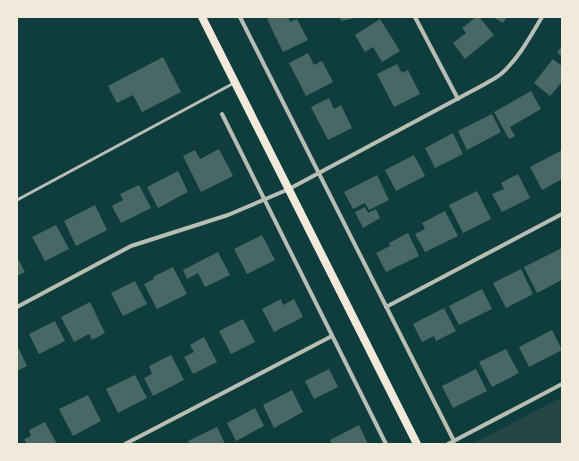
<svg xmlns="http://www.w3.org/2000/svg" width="579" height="461" font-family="'Varela Round',sans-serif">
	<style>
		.green { fill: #244646 }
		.building { fill: #486865 }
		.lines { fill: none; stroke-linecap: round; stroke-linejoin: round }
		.service { stroke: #b8beb3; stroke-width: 3 }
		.minor { stroke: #b8beb3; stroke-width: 4 }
		.secondary { stroke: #f1e9da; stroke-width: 8 }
	</style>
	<rect width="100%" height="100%" fill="#0f3d3e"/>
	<path class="green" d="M562,397V444H472Z"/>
	<g class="building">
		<path d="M272,17H288L290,22L297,19L308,40L283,52L267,19Z"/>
		<path d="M340,17H355V18L341,21Z"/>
		<path d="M476,17H479L494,35L465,59L453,43L466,33L462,28Z"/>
		<path d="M493,17H507L503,23Z"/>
		<path d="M380,19L400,51L382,62L373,47L365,52L355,35Z"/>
		<path d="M562,45V56L557,53Z"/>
		<path d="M308,53L314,65L322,61L333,82L306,96L289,63Z"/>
		<path d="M163,57L181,92L142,112L133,95L117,103L108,86Z"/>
		<path d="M553,59L562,66V82L550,96L534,83Z"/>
		<path d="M397,64L402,73L408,70L420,94L394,107L377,74Z"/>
		<path d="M531,91L541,109L510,127L515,136L509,139L494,112Z"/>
		<path d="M329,98L334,109L341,105L352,128L328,140L311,107Z"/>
		<path d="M492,114L501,132L467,150L458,131Z"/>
		<path d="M453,133L463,154L435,168L425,148Z"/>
		<path d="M219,149L233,176L201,192L183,156L195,150L200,159Z"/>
		<path d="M562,150V179L542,190L530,167Z"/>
		<path d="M414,155L425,176L396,191L385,170Z"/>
		<path d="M178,171L188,192L158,208L147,187Z"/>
		<path d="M518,174L530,198L502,212L492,194L504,189L501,183Z"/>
		<path d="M377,175L389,200L369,210L365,203L353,209L344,192Z"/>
		<path d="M139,185L151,208L121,223L112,206L123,200L120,194Z"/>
		<path d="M477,191L491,219L463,233L449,205Z"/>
		<path d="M95,205L107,230L76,246L64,221Z"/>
		<path d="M365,207L368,213L376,209L380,218L363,228L355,212Z"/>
		<path d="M445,211L458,236L425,252L415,234L425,229L422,223Z"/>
		<path d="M56,225L69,249L45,261L32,237Z"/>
		<path d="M408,233L419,256L386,272L376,253L390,246L389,243Z"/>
		<path d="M262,235L275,260L247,274L234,249Z"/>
		<path d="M562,248V280L537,293L524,267Z"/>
		<path d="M218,252L230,275L205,287L198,273L187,279L183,270Z"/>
		<path d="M17,257L25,272L17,276Z"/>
		<path d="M173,267L187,294L157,309L144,284L154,279L153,277Z"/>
		<path d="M521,269L533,294L506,308L493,283Z"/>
		<path d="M135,281L147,304L123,316L111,293Z"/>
		<path d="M482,289L492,309L459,325L449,306Z"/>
		<path d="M281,299L283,305L294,299L303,317L274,332L262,309Z"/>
		<path d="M90,302L105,333L92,340L89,334L74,342L61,317Z"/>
		<path d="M444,308L456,331L436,341L434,336L422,342L413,324Z"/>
		<path d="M243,319L255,342L231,354L219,331Z"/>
		<path d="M55,321L65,341L39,354L29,334Z"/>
		<path d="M552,330L562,350L529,367L519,347Z"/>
		<path d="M204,337L217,362L193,374L184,357L194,352L190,345Z"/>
		<path d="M17,345L27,366L17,371Z"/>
		<path d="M506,349L519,373L492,387L479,362Z"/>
		<path d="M171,355L184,380L153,396L144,378L152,374L149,366Z"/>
		<path d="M329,369L338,387L314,399L305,381Z"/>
		<path d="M476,369L487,391L453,408L442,386Z"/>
		<path d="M135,375L147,398L118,413L106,389Z"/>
		<path d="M292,390L303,412L274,428L263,405Z"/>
		<path d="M88,395L101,421L73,436L59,409Z"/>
		<path d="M255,408L264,426L236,441L227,423Z"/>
		<path d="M45,422L57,444H27L24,439L31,436L29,430Z"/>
		<path d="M359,425L368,444H332L330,440Z"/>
		<path d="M217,427L225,444H190L188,441Z"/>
	</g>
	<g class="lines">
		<path class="service" d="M17,200L234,83"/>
		<g class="minor">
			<path d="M240,17L454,441"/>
			<path d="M415,17L458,99"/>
			<path d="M222,114L386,444"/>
			<path d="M17,307L131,246L228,215L289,189L485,84C490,81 496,78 501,74C519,58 530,37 542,17"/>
			<path d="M386,307L562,214"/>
			<path d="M125,444L332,336"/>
			<path d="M448,444L562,384"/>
		</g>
		<path class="secondary" d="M202,17L417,444"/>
	</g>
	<rect width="579" height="461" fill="none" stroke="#f1e9da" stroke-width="36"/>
</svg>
